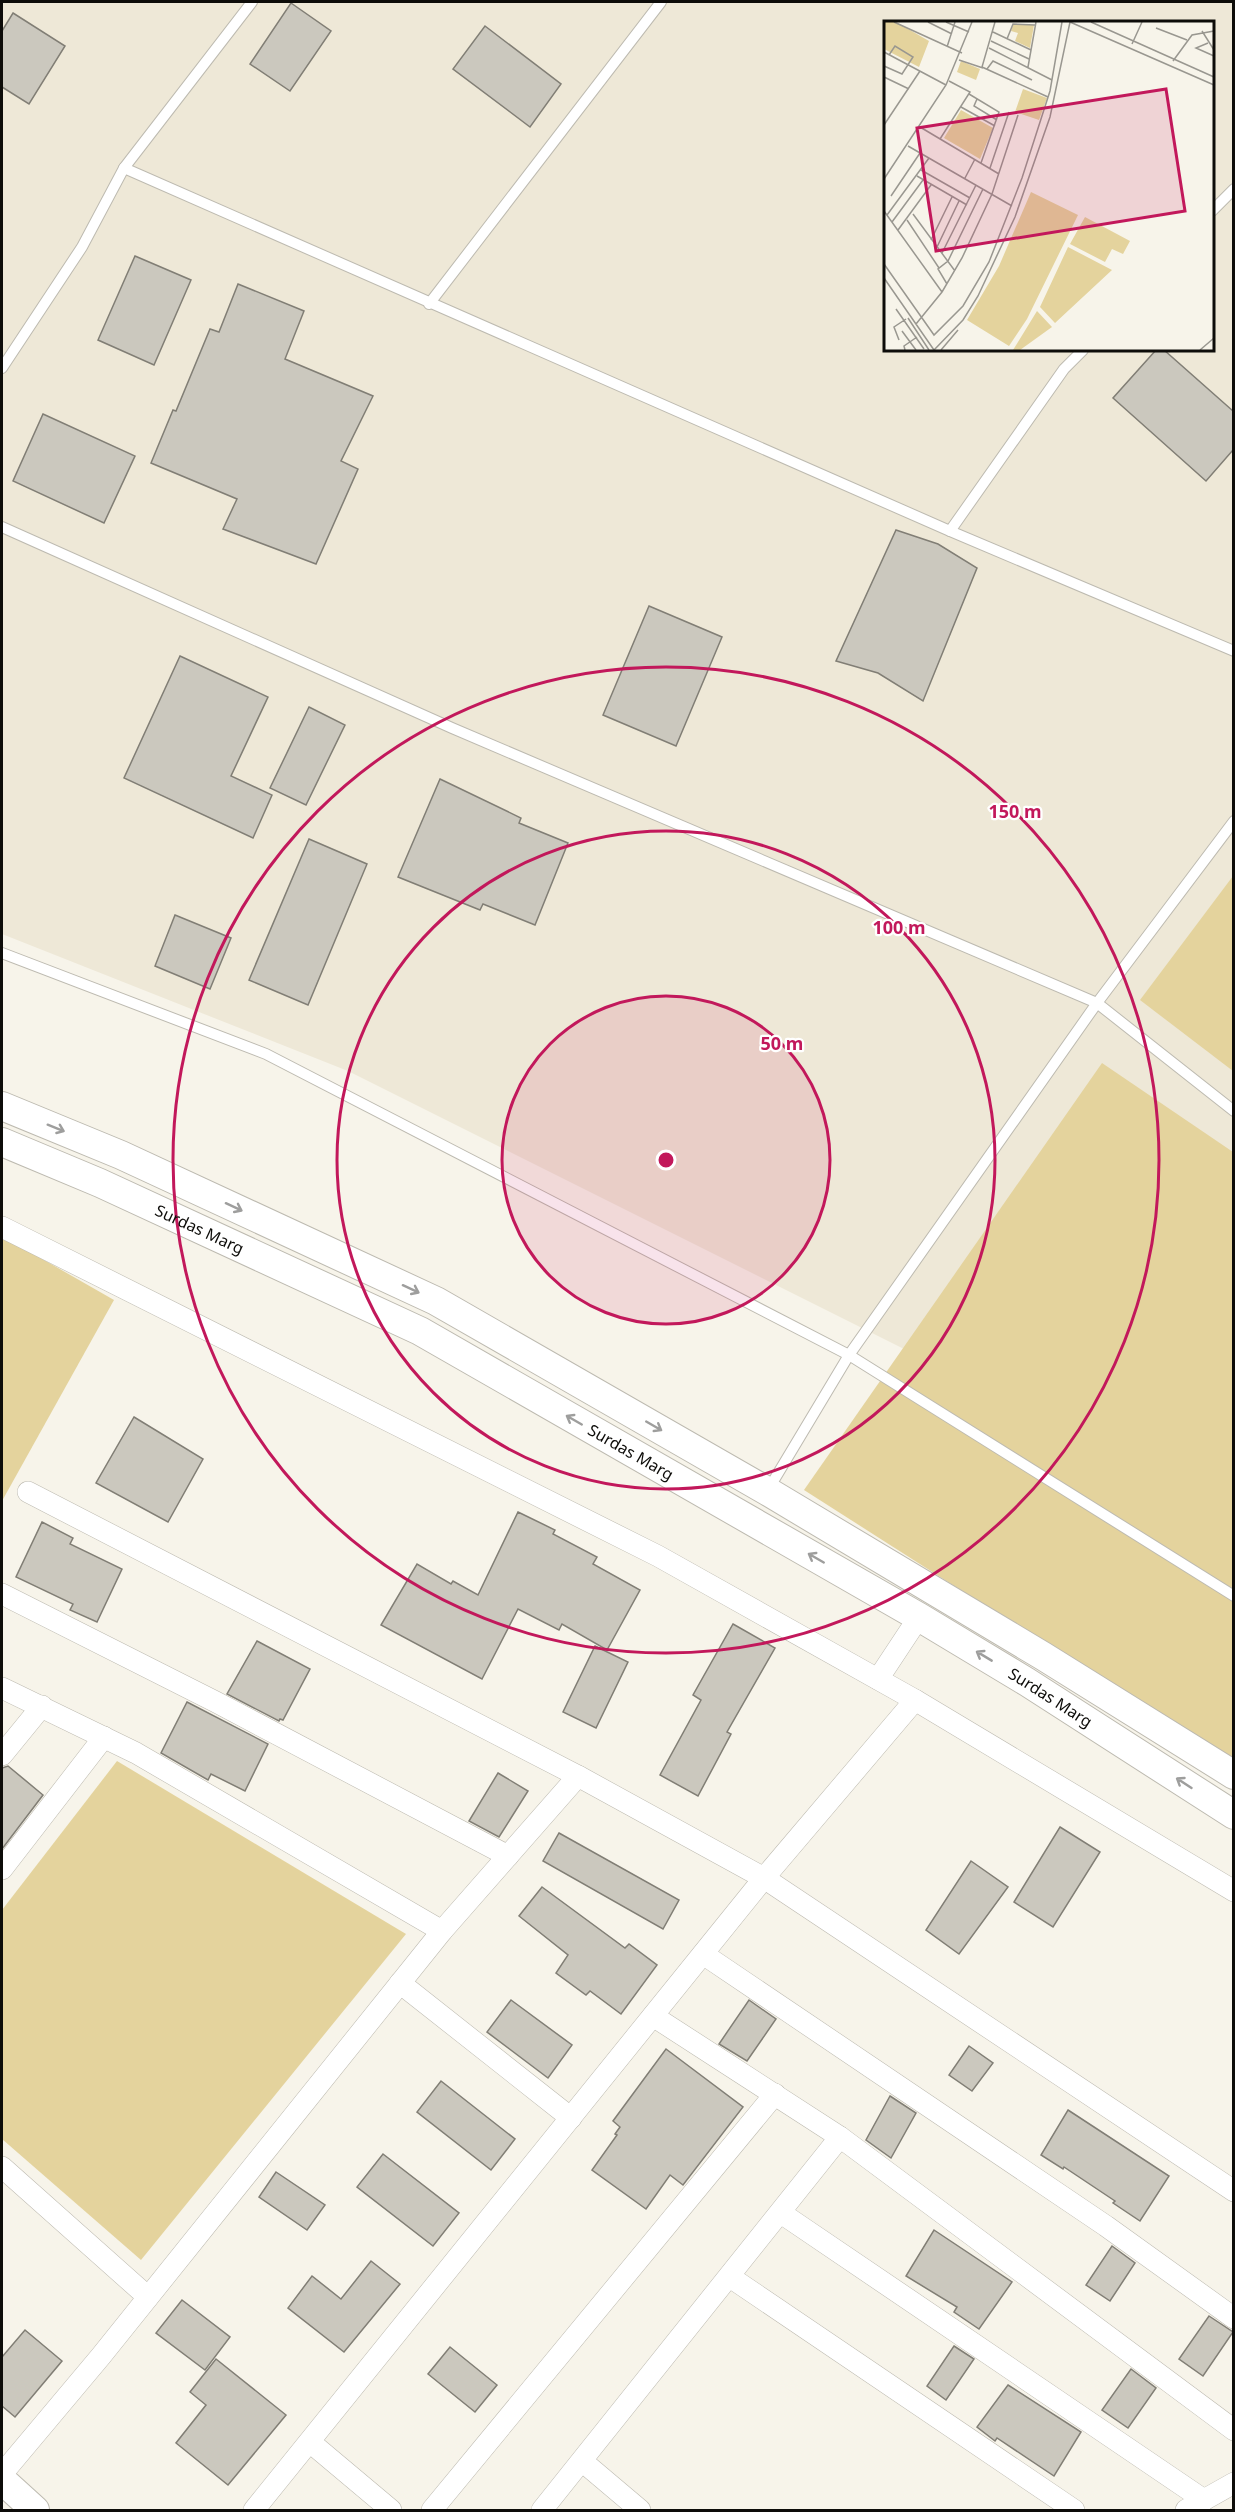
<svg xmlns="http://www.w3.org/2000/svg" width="1235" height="2512" font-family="'Noto Sans',sans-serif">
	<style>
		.built { fill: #eee8d7; fill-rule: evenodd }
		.green { fill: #e4d39d }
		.building { fill: #cbc8be; stroke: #817e75; stroke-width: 1.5 }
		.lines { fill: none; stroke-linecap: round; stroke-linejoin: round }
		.lane-casing { stroke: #bdbab0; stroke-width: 12 }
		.street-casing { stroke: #bdbab0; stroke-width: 22 }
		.secondary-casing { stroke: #bdbab0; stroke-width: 30 }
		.lane { stroke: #fff; stroke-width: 10 }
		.street { stroke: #fff; stroke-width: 21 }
		.secondary { stroke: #fff; stroke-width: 28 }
		.oneway { stroke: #9e9e9d }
		.ring { fill: none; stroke: #c2185b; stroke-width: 3 }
		.labels { text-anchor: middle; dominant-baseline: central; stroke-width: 4.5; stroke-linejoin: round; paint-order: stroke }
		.street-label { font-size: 16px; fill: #0d0c09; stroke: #fff }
		.inset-road { fill: none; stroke: #999790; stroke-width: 1.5 }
		.view { fill: #c2185b; fill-opacity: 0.15; stroke: #c2185b; stroke-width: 3 }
		.inset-edge { fill: none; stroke: #0d0c09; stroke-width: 3 }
		.centre { fill: #c2185b; stroke: #fff; stroke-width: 3 }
		.ring-label { font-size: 18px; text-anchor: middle; font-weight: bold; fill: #c2185b; stroke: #fff; stroke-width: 4.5; stroke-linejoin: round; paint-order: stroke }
	</style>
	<rect width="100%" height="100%" fill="#f7f4ea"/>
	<path class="built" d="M2,2H1233V1557L940,1367L348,1071L2,934ZM886,22H1212V350H886Z"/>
	<g class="green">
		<path d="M1233,876V1071L1140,1000Z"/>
		<path d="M1102,1063L1233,1152V1764L804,1490Z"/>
		<path d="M2,1236L114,1300L2,1501Z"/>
		<path d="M117,1761L406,1934L141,2260L2,2139V1910Z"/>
	</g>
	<g class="building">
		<path d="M291,3L331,31L290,91L250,64Z"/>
		<path d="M13,13L65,46L29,104L2,87V31Z"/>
		<path d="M485,26L561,84L530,127L453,69Z"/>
		<path d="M135,256L191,280L154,365L98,340Z"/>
		<path d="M238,284L304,311L285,359L373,396L341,461L358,469L316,564L223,529L237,499L151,463L173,410L176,411L210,329L219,332Z"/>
		<path d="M1156,350H1164L1233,411V450L1206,481L1113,398Z"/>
		<path d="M43,414L135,456L104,523L13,481Z"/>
		<path d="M896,530L938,544L977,568L923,701L878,673L836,661Z"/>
		<path d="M649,606L722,637L676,746L603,715Z"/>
		<path d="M180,656L268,697L231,776L272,795L253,838L124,778Z"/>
		<path d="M309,707L345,725L306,805L270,788Z"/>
		<path d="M440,779L521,818L519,823L568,843L535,925L483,904L480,910L398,877Z"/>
		<path d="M309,839L367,864L308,1005L249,980Z"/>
		<path d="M175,915L231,938L210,989L155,966Z"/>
		<path d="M134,1417L203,1459L168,1522L96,1483Z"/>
		<path d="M518,1512L555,1530L553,1534L597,1557L593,1564L640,1590L607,1650L562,1624L559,1630L518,1609L482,1679L381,1625L417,1564L451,1584L453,1581L478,1595Z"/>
		<path d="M42,1522L73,1538L70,1544L122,1569L97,1622L70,1610L73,1604L16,1577Z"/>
		<path d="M733,1624L775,1648L727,1732L731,1734L698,1796L660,1775L701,1700L693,1695Z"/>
		<path d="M257,1641L310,1669L283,1720L280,1719L279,1721L227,1694Z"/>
		<path d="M595,1646L628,1662L596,1728L563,1712Z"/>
		<path d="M187,1702L268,1744L245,1791L211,1774L208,1780L161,1753Z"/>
		<path d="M8,1766L43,1795L2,1849V1768Z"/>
		<path d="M498,1773L528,1791L499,1837L469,1821Z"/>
		<path d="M1060,1827L1100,1852L1053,1927L1014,1902Z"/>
		<path d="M559,1833L679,1900L663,1929L543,1861Z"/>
		<path d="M971,1861L1008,1887L959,1954L926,1930Z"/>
		<path d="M542,1887L625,1948L629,1944L657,1965L621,2014L590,1991L586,1995L556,1973L568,1955L519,1916Z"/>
		<path d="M511,2000L572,2045L548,2078L487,2032Z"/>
		<path d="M749,2000L776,2019L747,2061L719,2044Z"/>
		<path d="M969,2046L993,2063L972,2091L949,2075Z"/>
		<path d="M666,2049L743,2107L683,2185L670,2175L646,2209L592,2170L617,2135L615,2134L620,2127L613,2121Z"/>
		<path d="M441,2081L515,2139L491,2170L417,2112Z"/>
		<path d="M890,2096L916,2113L891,2158L866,2140Z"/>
		<path d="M1068,2110L1169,2176L1140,2221L1113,2203L1115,2201L1064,2167L1063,2169L1041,2155Z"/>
		<path d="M383,2154L459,2213L433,2246L357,2187Z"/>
		<path d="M276,2172L325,2205L307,2230L259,2197Z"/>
		<path d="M934,2230L1012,2282L979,2329L954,2312L957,2307L906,2276Z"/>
		<path d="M1112,2246L1135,2263L1110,2301L1086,2285Z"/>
		<path d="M371,2261L400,2284L344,2352L288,2308L312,2276L341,2299Z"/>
		<path d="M182,2300L230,2337L205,2370L156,2333Z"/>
		<path d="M1209,2316L1233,2332L1203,2376L1179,2359Z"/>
		<path d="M25,2330L62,2361L15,2417L2,2406V2357Z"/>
		<path d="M954,2346L974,2359L946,2400L927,2386Z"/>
		<path d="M450,2347L497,2385L475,2412L428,2374Z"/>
		<path d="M216,2359L286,2415L228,2485L176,2443L206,2405L190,2392Z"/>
		<path d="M1131,2369L1156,2388L1128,2428L1102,2410Z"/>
		<path d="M1008,2385L1081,2432L1054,2476L997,2438L995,2441L977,2427Z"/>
	</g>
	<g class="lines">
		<g class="lane-casing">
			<g id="lane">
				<path d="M124,168L950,531L1234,651"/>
				<path d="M1212,211L1234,189"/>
				<path d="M429,304L661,2"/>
				<path d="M2,368L82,247L124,168L252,2"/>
				<path d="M2,527L452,728L1097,1003L1234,1111"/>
				<path d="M950,531L1064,369L1083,350"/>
				<path d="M2,953L266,1054L849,1355L1234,1596"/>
				<path d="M768,1490L849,1355L1097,1003L1234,821"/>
			</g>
		</g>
		<g class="street-casing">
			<g id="street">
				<path d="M2,1227L658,1556L915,1700L1234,1891"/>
				<path d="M28,1492L578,1776L764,1878L1234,2191"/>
				<path d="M2,1594L216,1702L508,1856"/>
				<path d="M878,1679L919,1617"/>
				<path d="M2,1688L136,1753L442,1931"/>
				<path d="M2,1755L42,1706"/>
				<path d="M2,1869L104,1737"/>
				<path d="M703,1954L1106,2226L1234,2318"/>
				<path d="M400,1983L571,2118"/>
				<path d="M653,2016L840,2137L1234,2430"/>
				<path d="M2,2167L148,2297"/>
				<path d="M781,2213L1204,2500"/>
				<path d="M730,2277L1074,2510"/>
				<path d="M310,2442L391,2510"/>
				<path d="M582,2461L640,2510"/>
				<path d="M2,2474L101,2356L442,1931L578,1776"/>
				<path d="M254,2510L764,1878L915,1700"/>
				<path d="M432,2510L775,2094"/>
				<path d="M542,2510L840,2137"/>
				<path d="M1186,2510L1234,2483"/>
			</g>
		</g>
		<g class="secondary-casing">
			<g id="secondary">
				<path d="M2,1106L121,1155L436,1301L767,1491L1043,1656L1234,1775"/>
				<path id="s1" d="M2,1142L100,1183L420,1331L919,1617L1027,1682L1234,1815"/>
				<path d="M2,2480L35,2510"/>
			</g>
		</g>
		<use href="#lane" class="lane"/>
		<use href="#street" class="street"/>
		<use href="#secondary" class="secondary"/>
	</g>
	<defs><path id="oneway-shaft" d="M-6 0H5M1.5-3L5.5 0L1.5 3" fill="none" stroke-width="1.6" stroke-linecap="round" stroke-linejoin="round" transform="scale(1.5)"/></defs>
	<g class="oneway">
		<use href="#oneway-shaft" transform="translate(56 1128) rotate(22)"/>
		<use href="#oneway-shaft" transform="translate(234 1207) rotate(25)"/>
		<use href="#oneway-shaft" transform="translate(411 1289) rotate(25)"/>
		<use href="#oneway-shaft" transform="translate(574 1420) rotate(-150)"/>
		<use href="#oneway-shaft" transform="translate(654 1426) rotate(30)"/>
		<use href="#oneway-shaft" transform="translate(816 1558) rotate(-150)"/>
		<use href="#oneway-shaft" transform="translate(984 1656) rotate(-149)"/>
		<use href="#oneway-shaft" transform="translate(1184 1783) rotate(-147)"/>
	</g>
	<circle cx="666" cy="1160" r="164" fill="#c2185b" fill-opacity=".12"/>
	<g class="ring">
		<circle cx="666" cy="1160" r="164"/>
		<circle cx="666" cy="1160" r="329"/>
		<circle cx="666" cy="1160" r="493"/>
	</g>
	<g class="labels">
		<g class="street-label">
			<text stroke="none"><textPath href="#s1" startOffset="216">Surdas Marg</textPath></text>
			<text stroke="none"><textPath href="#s1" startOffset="702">Surdas Marg</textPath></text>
			<text stroke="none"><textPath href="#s1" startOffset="1188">Surdas Marg</textPath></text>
		</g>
	</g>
	<g transform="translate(884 21)">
		<rect width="330" height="330" fill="#f7f4ea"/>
		<path d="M0,1H12L45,20L35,46L0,28ZM129,4H150L146,27L131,20L134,12L127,10ZM77,40L96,48L92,59L73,51ZM139,68L163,77L155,99L131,91ZM77,89L109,107L96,138L60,117ZM147,171L194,194L143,298L125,325L83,299L115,245ZM201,196L246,220L239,233L228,228L221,241L186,223ZM184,226L228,249L171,302L156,286ZM153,290L168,306L136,329H129Z" fill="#e4d39d"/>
		<path class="inset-road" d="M10,1L78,32M44,1L68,13M62,1L85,11M111,1L98,46L164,76M186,1L330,64M207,1L330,56M272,7L303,19M318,10L330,29M109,11L147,29M123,18L129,3L151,4M107,20L145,38M324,22L312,27L330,35M248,23L258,1M63,26L71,1M105,27L168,59M0,31L62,64M75,39L99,47M289,40L308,14L330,10M0,45L18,53L29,36L11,25L5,34M144,46L152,1M103,48L109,40L148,59M0,56L25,68M85,73L115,91L97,142M93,78L90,85L113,99M77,86L111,105M0,104L36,50M36,106L115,153M56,118L86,71L65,60M24,125L128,185M106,147L125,91M37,149L86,177M33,155L83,184M81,157L91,138M0,158L62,64L88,1M7,175L36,132M0,190L58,271M29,193L71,250M3,194L45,137M23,199L55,247M8,201L39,159M14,209L47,164M47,219L68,176M53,226L75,180M58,232L92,164M0,243L50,314L79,285L105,241L138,157L166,70L178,1M0,257L50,329M63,263L54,248L64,240L99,168M12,288L40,328M24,297L45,329M32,303L58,271L78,237L108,173L134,94M18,310L32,329M15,319L10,306L22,298M21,329L20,325L33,316M50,329L79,299L94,275L131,196L166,96L186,1M57,329L74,309M316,329L330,317"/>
		<path class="view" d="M282,68L301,190L52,230L33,107Z"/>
		<rect width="330" height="330" class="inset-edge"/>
	</g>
	<circle cx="666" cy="1160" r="9" class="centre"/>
	<g class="ring-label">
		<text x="1015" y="818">150 m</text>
		<text x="899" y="934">100 m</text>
		<text x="782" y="1050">50 m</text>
	</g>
	<rect width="1235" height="2512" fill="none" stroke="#0d0c09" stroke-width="6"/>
</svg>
